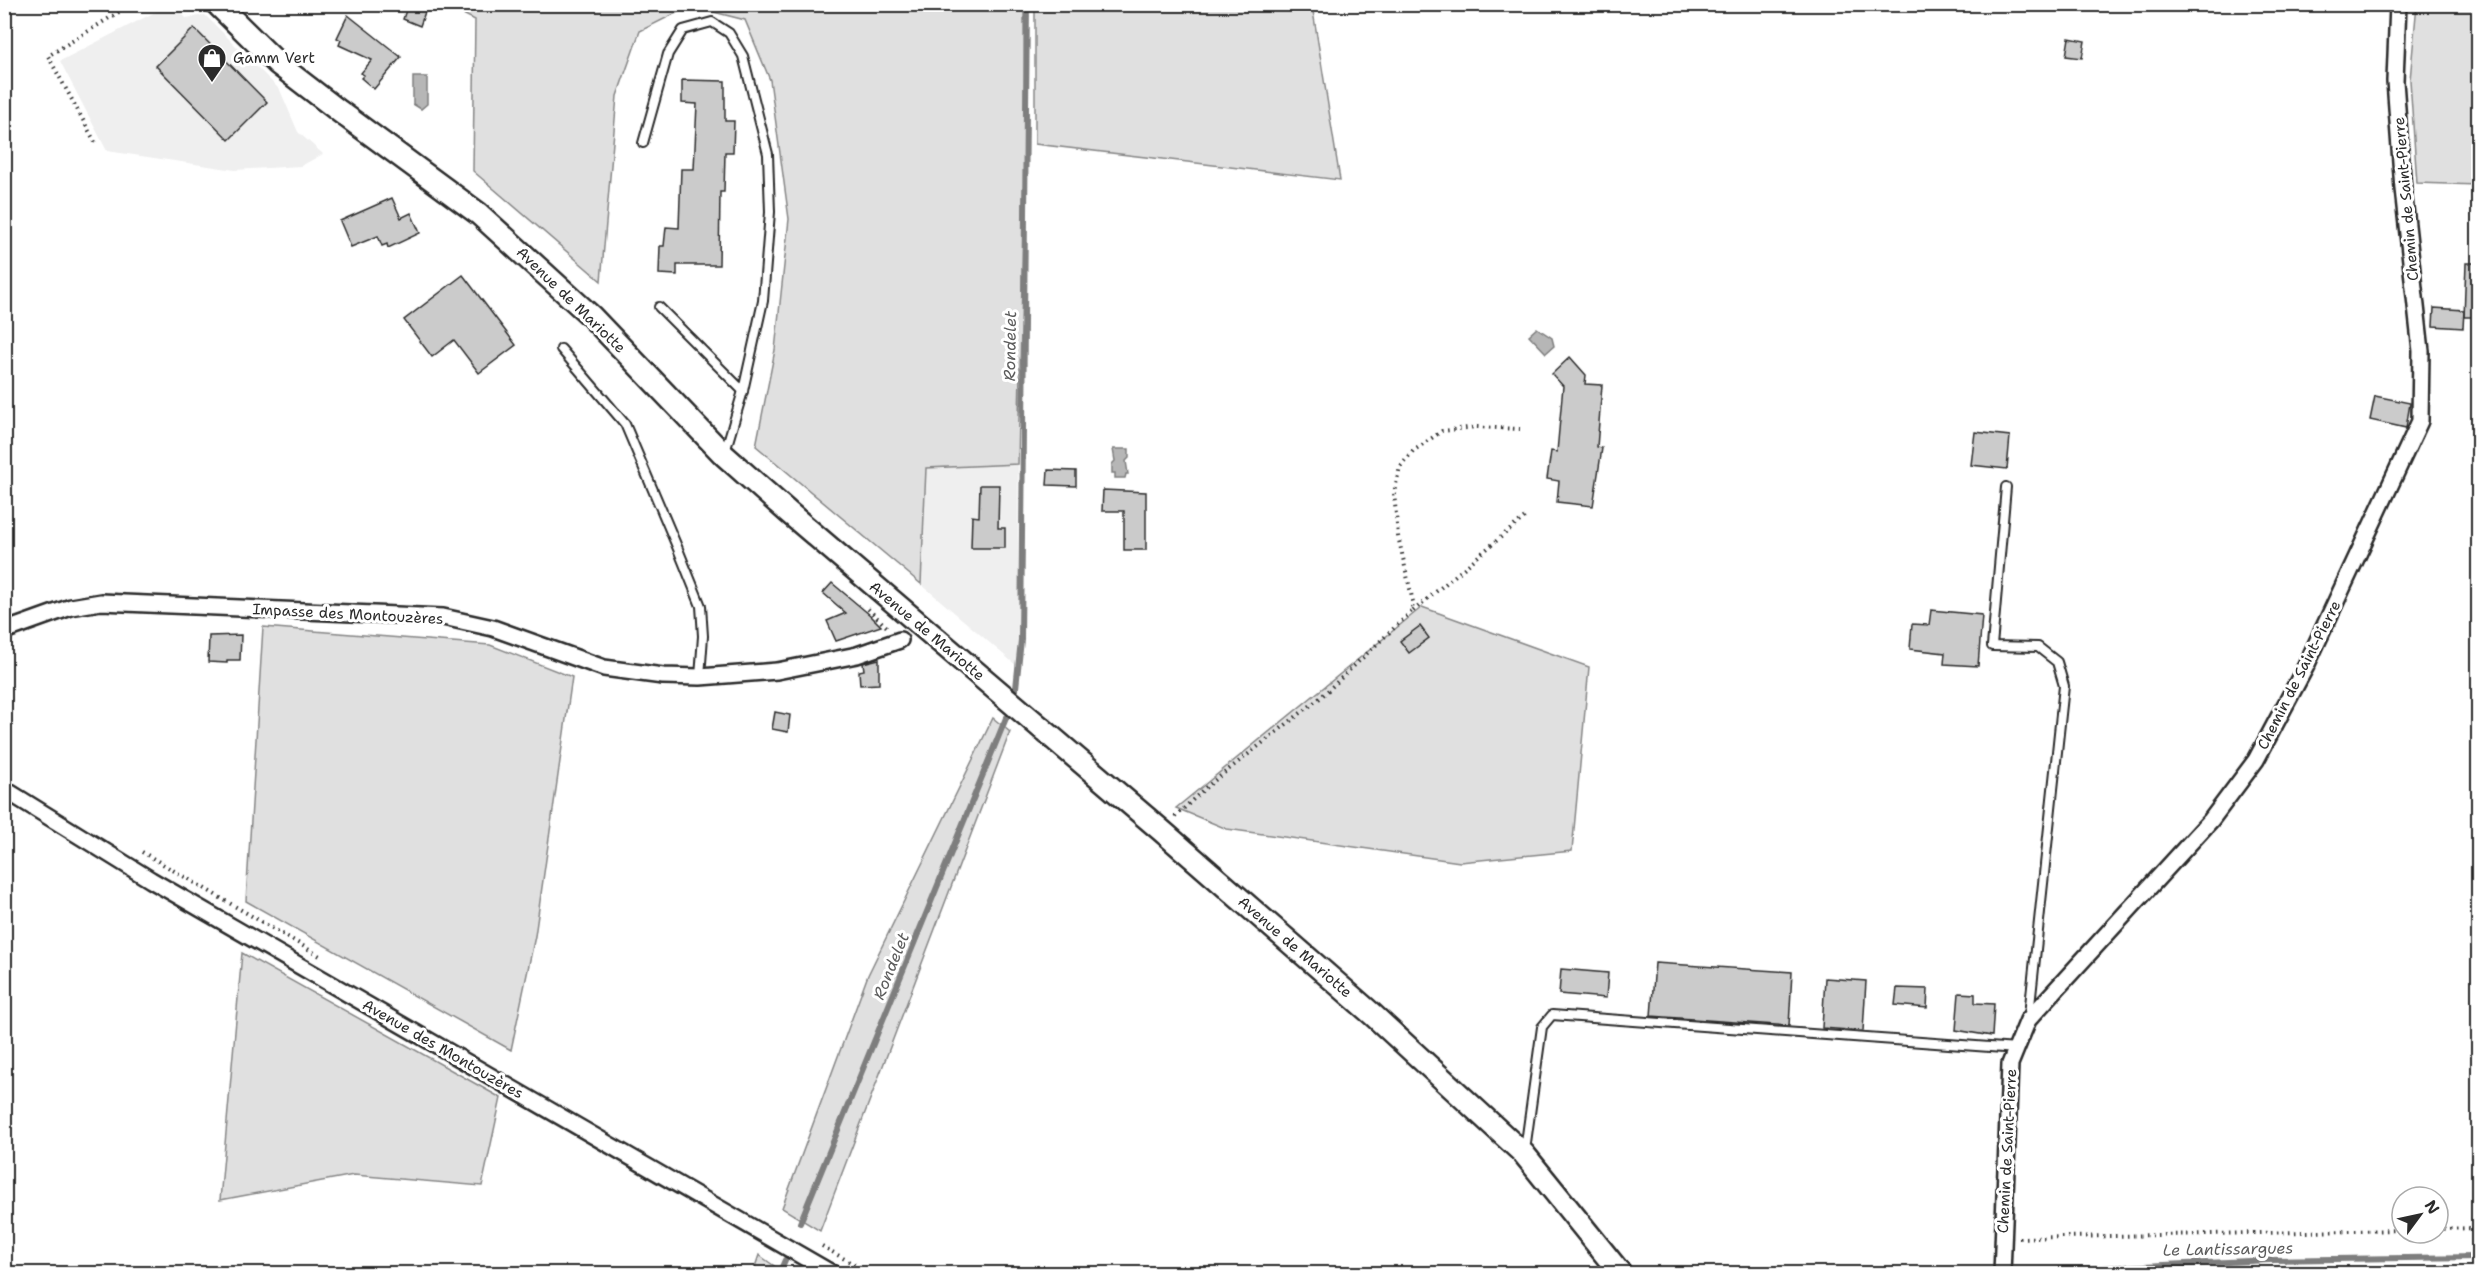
<svg xmlns="http://www.w3.org/2000/svg" width="2483" height="1278" font-family="'Shantell Sans',sans-serif">
	<style>
		.built { fill: #efefef }
		.green { fill: #e0e0e0; stroke: #868686; stroke-width: 1.5 }
		.water { fill: #b6b6b6; stroke: #7e7e7e; stroke-width: 1.5 }
		.lines { fill: none; stroke-linecap: round; stroke-linejoin: round }
		.stream { stroke: #7e7e7e; stroke-width: 6 }
		.building { fill: #cbcbcb; stroke: #2b2b2b; stroke-width: 1.5 }
		.lane-casing { stroke: #2b2b2b; stroke-width: 12 }
		.street-casing { stroke: #2b2b2b; stroke-width: 20 }
		.secondary-casing { stroke: #2b2b2b; stroke-width: 26 }
		.path { stroke: #2b2b2b; stroke-width: 4; stroke-dasharray: 1.5 4.5; stroke-linecap: butt }
		.lane { stroke: #fff; stroke-width: 8 }
		.street { stroke: #fff; stroke-width: 15 }
		.secondary { stroke: #fff; stroke-width: 21 }
		.labels { text-anchor: middle; dominant-baseline: central; stroke-width: 6; stroke-linejoin: round; paint-order: stroke }
		.poi-label { font-size: 15px; fill: #2b2b2b; stroke: #fff; text-anchor: start }
		.street-label { font-size: 15px; fill: #2b2b2b; stroke: #fff }
		.water-label { font-size: 16px; font-style: italic; fill: #5c5c5c; stroke: #fff }
	</style>
	<rect width="100%" height="100%" fill="#fff"/>
	<filter id="ink" filterUnits="userSpaceOnUse"><feTurbulence type="fractalNoise" baseFrequency=".0167" numOctaves="2"/><feDisplacementMap in="SourceGraphic" scale="12" xChannelSelector="R" yChannelSelector="G"/><feConvolveMatrix kernelMatrix="1 2 1 2 8 2 1 2 1" color-interpolation-filters="sRGB"/></filter>
	<g filter="url(#ink)">
		<g class="built">
			<path d="M169,5H175L186,18L205,15L280,90L298,132L323,154L301,166L235,170L107,151L60,61Z"/>
			<path d="M1018,464V667L921,584L926,468Z"/>
		</g>
		<g class="green">
			<path d="M2417,4L2478,5V185L2417,183L2410,80Z"/>
			<path d="M445,5H1024L1025,143L1018,464L926,468L921,584L756,446L775,350L789,219L770,80L745,20L690,6L640,31L617,96L601,281L473,171L475,20Z"/>
			<path d="M1035,5H1312L1340,180L1035,144Z"/>
			<path d="M1422,607L1589,667L1572,851L1460,862L1227,829L1176,808Z"/>
			<path d="M263,627L490,645L572,677L535,936L511,1050L246,901Z"/>
			<path d="M993,718L1010,732L820,1231L782,1208L868,975Z"/>
			<path d="M242,953L501,1098L482,1186L354,1175L220,1200Z"/>
			<path d="M759,1255L784,1273H753Z"/>
		</g>
		<g class="water">
			<path d="M413,77H427V104L421,109L413,104Z"/>
			<path d="M1537,328L1552,338L1554,346L1546,353L1529,335Z"/>
			<path d="M1113,449H1129V458L1126,461L1128,474H1126L1125,478H1115V473H1112V464L1115,461Z"/>
		</g>
		<g class="lines">
			<g class="stream">
				<path d="M1016,688L1021,640L1027,4"/>
				<path d="M800,1223L1006,718"/>
				<path d="M779,1274L785,1260"/>
				<path d="M1798,1274L2059,1270L2270,1260L2478,1257"/>
			</g>
		</g>
		<g class="building">
			<path d="M408,4H416L426,9L420,26L403,19Z"/>
			<path d="M348,15L401,57L374,89L361,78L364,75L361,73L372,60L339,45L341,40L337,38Z"/>
			<path d="M194,28L267,102L229,140L156,66Z"/>
			<path d="M2069,38L2085,41L2082,58L2066,56Z"/>
			<path d="M682,80L725,81V121H734L733,152H725L724,192H720L719,265H677V275L659,274L660,246H664L666,227L679,228L681,169H694L697,104L682,103Z"/>
			<path d="M392,198L401,218L411,213L420,233L388,248L387,244L382,246L378,236L351,247L340,221Z"/>
			<path d="M2466,263H2478V317H2464Z"/>
			<path d="M463,275L516,345L479,373L454,340L432,357L404,320Z"/>
			<path d="M2434,308L2464,310L2463,328L2433,326Z"/>
			<path d="M1570,357L1586,375L1585,384L1602,385L1597,447L1602,448L1593,506L1557,502L1559,481L1547,479L1551,451L1557,452L1563,386L1552,374Z"/>
			<path d="M2375,396L2410,403L2406,428L2370,420Z"/>
			<path d="M1975,432L2010,436L2007,469L1971,465Z"/>
			<path d="M1048,470L1076,471V486L1047,485Z"/>
			<path d="M980,485H999L998,528H1005V548H971L972,516L979,517Z"/>
			<path d="M1103,490L1146,492V550H1124V511H1102Z"/>
			<path d="M832,583L870,615L881,626L836,641L827,621L846,613L823,593Z"/>
			<path d="M1931,610L1982,615L1978,666L1944,664L1945,653L1910,649L1912,624L1929,625Z"/>
			<path d="M1420,626L1429,638L1409,653L1400,641Z"/>
			<path d="M241,635L240,660H227V663L208,662L209,636Z"/>
			<path d="M879,659V684L860,685L859,671L864,670L863,663Z"/>
			<path d="M775,712L790,715L788,732L772,729Z"/>
			<path d="M1655,963L1792,972L1789,1026L1651,1016Z"/>
			<path d="M1561,969L1608,973L1606,998L1559,994Z"/>
			<path d="M1825,978L1866,981L1863,1031L1822,1028Z"/>
			<path d="M1897,988L1928,989L1927,1008L1895,1005Z"/>
			<path d="M1959,993L1975,994V1003L1994,1004L1992,1036L1956,1030Z"/>
		</g>
		<g class="lines">
			<g class="lane-casing">
				<g id="lane">
					<path d="M643,143L668,54L683,30L712,22L729,33L743,56L768,154L770,212L763,301L743,391L725,452"/>
					<path d="M659,307L743,391"/>
					<path d="M561,349L625,424L678,549L701,606L703,636L700,677"/>
					<path d="M2006,487L1992,646L2038,647L2057,662L2064,686L2029,1015"/>
					<path d="M1525,1150L1542,1027L1552,1015L2017,1049"/>
				</g>
			</g>
			<g class="street-casing">
				<g id="street">
					<path d="M4,631L71,607L101,602L443,617L493,628L604,668L663,676L700,677L777,671L857,655L900,640"/>
					<path d="M4,789L151,880L833,1274"/>
					<path d="M2002,1274L2010,1064L2028,1020L2211,820L2256,760L2306,666L2420,421L2421,351L2403,189L2395,81L2398,4"/>
				</g>
			</g>
			<g class="secondary-casing">
				<path id="secondary" d="M217,4L278,64L339,111L479,214L591,316L724,455L788,512L1162,831L1372,1014L1524,1154L1621,1274"/>
			</g>
			<g class="path">
				<path d="M95,142L48,56L132,4"/>
				<path d="M868,609L889,629"/>
				<path d="M1413,611L1526,516"/>
				<path d="M1175,817L1205,788L1320,698L1412,611L1413,602L1398,536L1394,493L1400,467L1413,451L1442,431L1476,427L1520,429"/>
				<path d="M142,852L320,956"/>
				<path d="M2438,1229L2478,1228"/>
				<path d="M2019,1238L2402,1230"/>
				<path d="M822,1246L871,1274"/>
			</g>
			<use href="#lane" class="lane"/>
			<use href="#street" class="street"/>
			<use href="#secondary" class="secondary"/>
		</g>
	</g>
	<defs>
		<g id="shop-pin" transform="scale(1.5)"><path d="M0 17L-7.5 6A9.5 9.5 0 1 1 7.5 6Z" fill="#2b2b2b" stroke="#fff"/><path d="M-5-2.5h2.3a2.7 3.5 0 0 1 5.4 0H5L5.5 6h-11ZM-1.5-2.5h3a1.5 2.3 0 0 0-3 0Z" fill="#fff"/></g>
	</defs>
	<g fill-rule="evenodd">
		<use href="#shop-pin" x="212" y="58"/>
	</g>
	<g class="labels">
		<g class="poi-label">
			<text x="233" y="58">Gamm Vert</text>
		</g>
		<g class="street-label">
			<text transform="translate(2406 199) rotate(-95)">Chemin de Saint-Pierre</text>
			<text transform="translate(571 300) rotate(44)">Avenue de Mariotte</text>
			<text transform="translate(348 614) rotate(3)">Impasse des Montouzères</text>
			<text transform="translate(927 631) rotate(40)">Avenue de Mariotte</text>
			<text transform="translate(2299 675) rotate(-63)">Chemin de Saint-Pierre</text>
			<text transform="translate(1295 947) rotate(41)">Avenue de Mariotte</text>
			<text transform="translate(443 1049) rotate(30)">Avenue des Montouzères</text>
			<text transform="translate(2007 1151) rotate(-87)">Chemin de Saint-Pierre</text>
		</g>
		<g class="water-label">
			<text transform="translate(1010 346) rotate(-89)">Rondelet</text>
			<text transform="translate(891 966) rotate(-68)">Rondelet</text>
			<text transform="translate(2228 1249) rotate(-1)">Le Lantissargues</text>
		</g>
	</g>
	<rect width="2483" height="1278" fill="none" stroke="#fff" stroke-width="24"/>
	<rect x="12" y="12" width="2459" height="1254" fill="none" stroke="#2b2b2b" stroke-width="2" filter="url(#ink)"/>
	<g transform="translate(2420 1215) rotate(57)"><circle r="28" fill="#ffffff" stroke="#aaaaaa" stroke-width="1.5"/>
	<path d="M0-4.5L10 22L0 15L-10 22Z" fill="#2b2b2b"/>
	<text y="-9" font-size="16" font-weight="bold" text-anchor="middle" fill="#2b2b2b">N</text>
	</g>
</svg>
